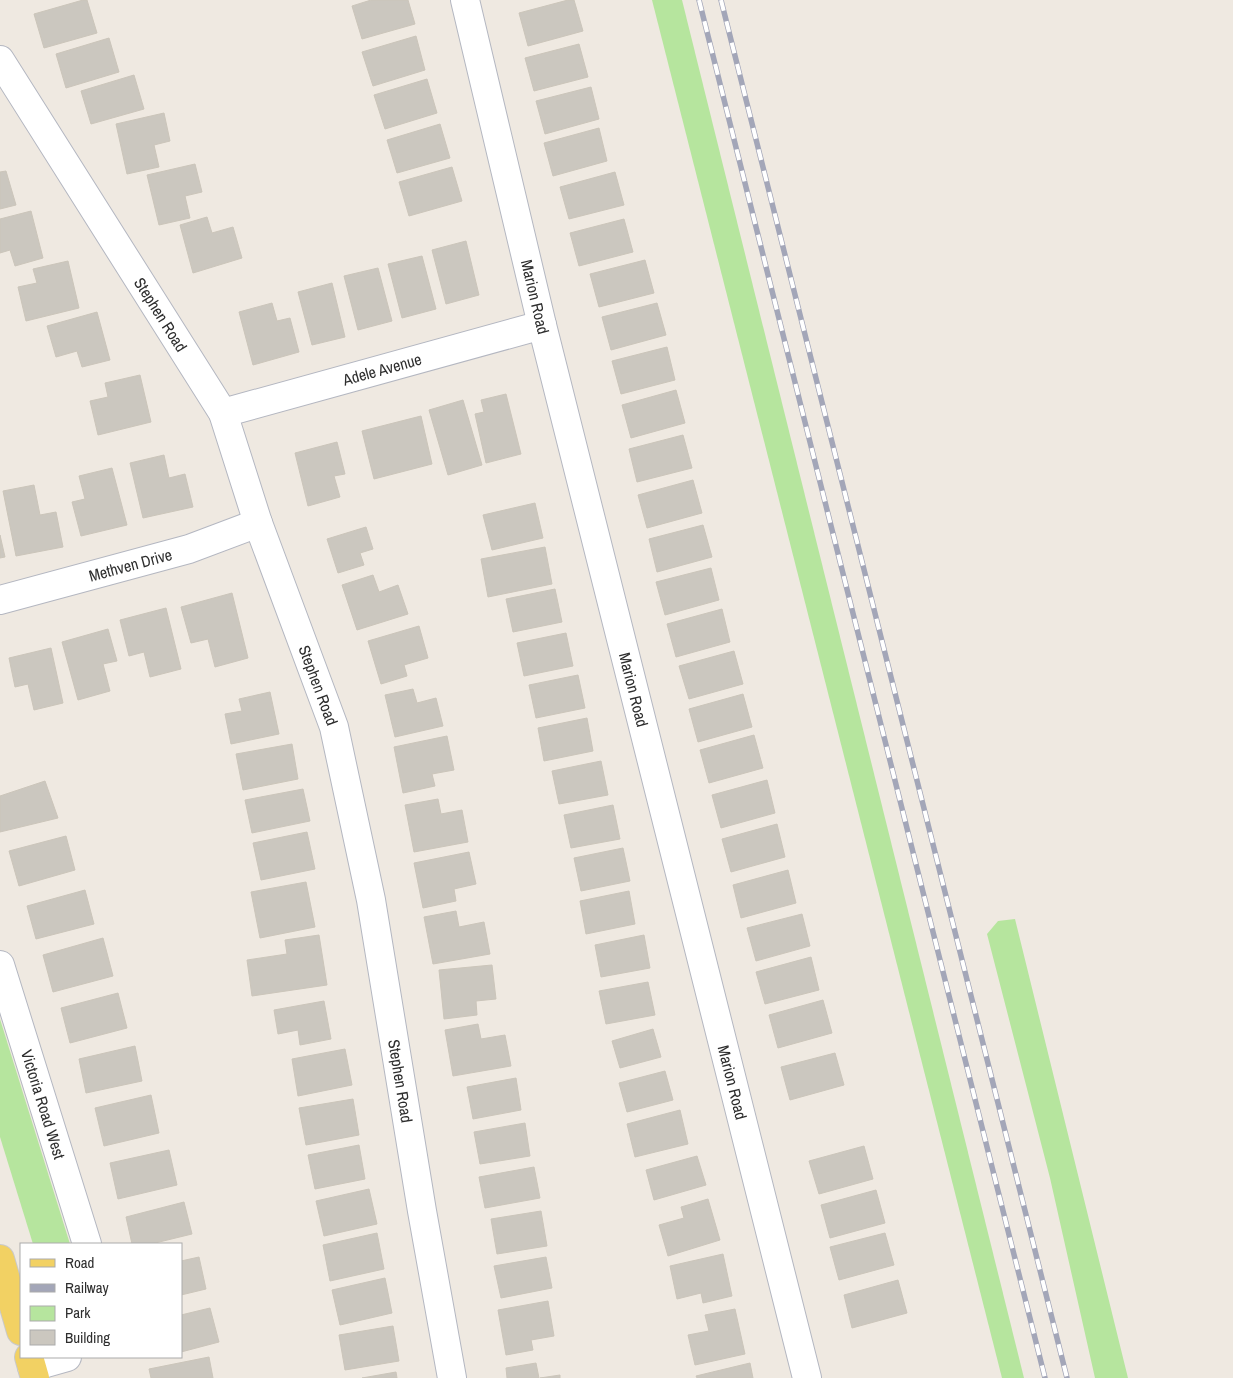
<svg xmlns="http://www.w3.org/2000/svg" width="1233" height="1378" font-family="'Archivo Narrow',sans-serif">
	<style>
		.green { fill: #b6e59e }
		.building { fill: #cbc7bf; stroke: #cbc5ba }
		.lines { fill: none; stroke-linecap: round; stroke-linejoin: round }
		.minor-casing { stroke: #b4b7c1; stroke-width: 30 }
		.major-casing { stroke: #c9c9c9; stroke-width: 30 }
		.minor { stroke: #fff; stroke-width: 28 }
		.major { stroke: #f2d163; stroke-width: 28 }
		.rail-casing { stroke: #a3a6b8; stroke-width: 5.5 }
		.rail { stroke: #fff; stroke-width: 4; stroke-dasharray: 11; stroke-linecap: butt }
		.labels { text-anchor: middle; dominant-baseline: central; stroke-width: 5; stroke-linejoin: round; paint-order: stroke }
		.street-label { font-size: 16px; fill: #2e2e2e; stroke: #fff }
	</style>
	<rect width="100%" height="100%" fill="#efe9e1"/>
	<g class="green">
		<path d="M652,0H682L1024,1378H1002Z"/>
		<path d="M1015,919L1128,1378H1095L1050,1178L987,934L998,921Z"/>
		<path d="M0,1019L70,1244H33L0,1137Z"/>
	</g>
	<g class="building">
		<path d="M83,0H87L97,33L44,48L34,14Z"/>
		<path d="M371,0H408L415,24L362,39L352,6Z"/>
		<path d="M568,0H574L583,31L528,46L519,13Z"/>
		<path d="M416,36L425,70L373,86L362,52Z"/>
		<path d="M109,38L119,72L66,88L56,54Z"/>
		<path d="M579,44L588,77L534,91L525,58Z"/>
		<path d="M134,75L144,109L91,124L81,91Z"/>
		<path d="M427,79L437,113L385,129L374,95Z"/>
		<path d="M591,87L599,119L545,134L536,101Z"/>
		<path d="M164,113L170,141L154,145L159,167L127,174L116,124Z"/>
		<path d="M440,124L450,158L397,173L387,140Z"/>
		<path d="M599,128L607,161L553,176L544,143Z"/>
		<path d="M195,164L202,192L185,196L190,218L159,225L147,175Z"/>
		<path d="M452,167L462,201L409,216L399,182Z"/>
		<path d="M6,171L16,205L0,209V172Z"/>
		<path d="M615,172L624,205L569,219L560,187Z"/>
		<path d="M31,211L43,258L15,266L10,250L0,253V219Z"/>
		<path d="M207,217L212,233L233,227L242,258L193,273L180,225Z"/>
		<path d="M624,219L633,252L579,266L570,233Z"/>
		<path d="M466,241L479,295L446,304L432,250Z"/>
		<path d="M422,256L436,309L402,318L388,264Z"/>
		<path d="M645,260L654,293L599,307L590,274Z"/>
		<path d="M68,261L79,308L26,321L18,287L37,283L33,269Z"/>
		<path d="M378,268L392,321L358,330L344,276Z"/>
		<path d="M332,283L345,337L312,345L298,292Z"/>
		<path d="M272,303L277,321L290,318L299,352L253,365L239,312Z"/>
		<path d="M657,303L666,335L611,350L602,317Z"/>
		<path d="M97,312L110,360L82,367L77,351L56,357L47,326Z"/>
		<path d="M667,347L675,380L621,394L612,361Z"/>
		<path d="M140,375L151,422L98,435L90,401L108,397L105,383Z"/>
		<path d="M676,390L685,423L631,438L622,405Z"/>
		<path d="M506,394L521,454L486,463L475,414L484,412L481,400Z"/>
		<path d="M463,400L482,465L448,475L429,410Z"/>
		<path d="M421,416L432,464L374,479L362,431Z"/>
		<path d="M683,435L692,468L637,482L629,449Z"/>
		<path d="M337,442L345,474L334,476L340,497L308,506L295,453Z"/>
		<path d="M164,455L169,478L185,474L193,507L143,518L130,463Z"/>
		<path d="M112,468L127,525L81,536L72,502L85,499L79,476Z"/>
		<path d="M693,480L702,513L647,528L638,495Z"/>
		<path d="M34,485L40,515L56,512L63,547L16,556L3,491Z"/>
		<path d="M535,503L543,538L492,550L483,515Z"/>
		<path d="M703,525L712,557L657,572L649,539Z"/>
		<path d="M366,527L373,549L360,553L364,565L338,573L327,539Z"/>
		<path d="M0,535L5,557L0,558Z"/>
		<path d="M545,547L552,584L488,597L481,559Z"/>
		<path d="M711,568L719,600L665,615L656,582Z"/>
		<path d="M373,575L379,592L398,585L408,614L357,630L342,585Z"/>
		<path d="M555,589L562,622L513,632L506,599Z"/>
		<path d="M232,593L248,658L215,667L208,639L191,643L181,607Z"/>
		<path d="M166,608L181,669L150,677L144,652L129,656L120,620Z"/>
		<path d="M722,609L730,642L676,657L667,624Z"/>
		<path d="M419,626L428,658L404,665L407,676L381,684L368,641Z"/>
		<path d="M108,629L117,661L103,664L110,691L78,700L62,642Z"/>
		<path d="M566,633L573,666L524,676L517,643Z"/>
		<path d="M51,648L63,703L34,710L28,684L15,687L9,658Z"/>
		<path d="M734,651L743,684L689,699L679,666Z"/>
		<path d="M578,675L585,708L536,718L529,685Z"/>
		<path d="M413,689L417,703L436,698L443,726L395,737L385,695Z"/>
		<path d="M270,692L279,734L231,744L225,714L242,711L239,699Z"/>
		<path d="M743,694L752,727L698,742L689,709Z"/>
		<path d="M587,718L593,751L544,761L538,728Z"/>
		<path d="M754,735L763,768L709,783L700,750Z"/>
		<path d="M447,736L454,770L432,774L435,786L403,793L394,747Z"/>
		<path d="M292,744L298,779L243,790L236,754Z"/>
		<path d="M601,761L608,795L559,804L552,771Z"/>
		<path d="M767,780L775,813L721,828L712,795Z"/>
		<path d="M45,781L58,818L0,832V796Z"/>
		<path d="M303,789L310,821L252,833L245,800Z"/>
		<path d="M438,799L441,814L462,810L468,842L414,852L405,805Z"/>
		<path d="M613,805L620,839L571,848L564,815Z"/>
		<path d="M777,824L785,857L731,872L722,839Z"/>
		<path d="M307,832L315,869L261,880L253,843Z"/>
		<path d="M66,836L75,870L19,886L9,851Z"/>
		<path d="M623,848L630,881L581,891L574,858Z"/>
		<path d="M469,852L476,884L454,889L456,901L423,908L414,863Z"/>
		<path d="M788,870L796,903L741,918L733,885Z"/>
		<path d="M306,882L315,927L260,938L251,892Z"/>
		<path d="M85,890L94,924L36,939L27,906Z"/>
		<path d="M629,891L635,924L586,934L580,901Z"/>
		<path d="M456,911L459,927L484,922L490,954L433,964L424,917Z"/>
		<path d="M802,914L810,946L756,961L747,928Z"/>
		<path d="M319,935L327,985L252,996L247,960L287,954L285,940Z"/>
		<path d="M644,935L650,968L601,977L595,945Z"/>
		<path d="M103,938L113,976L53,992L43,955Z"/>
		<path d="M811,957L819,990L765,1004L756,972Z"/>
		<path d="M492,965L496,999L476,1001L477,1015L444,1019L439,970Z"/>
		<path d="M648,982L655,1015L606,1024L599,991Z"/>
		<path d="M118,993L127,1028L70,1043L61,1008Z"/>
		<path d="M823,1000L832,1033L778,1048L769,1015Z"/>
		<path d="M324,1001L331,1039L300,1045L298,1030L278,1034L274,1010Z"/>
		<path d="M478,1024L481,1039L505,1035L511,1066L453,1076L445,1030Z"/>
		<path d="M653,1029L661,1057L620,1068L612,1041Z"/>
		<path d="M135,1046L142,1081L86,1093L79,1059Z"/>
		<path d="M345,1049L352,1085L298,1096L292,1059Z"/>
		<path d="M835,1053L844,1085L790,1100L781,1067Z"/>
		<path d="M665,1071L673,1100L627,1112L619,1083Z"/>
		<path d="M516,1078L521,1110L473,1119L467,1087Z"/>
		<path d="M151,1095L159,1133L104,1146L95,1108Z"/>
		<path d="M353,1099L359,1135L306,1145L299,1108Z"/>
		<path d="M680,1110L688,1144L635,1157L627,1124Z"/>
		<path d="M525,1123L530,1156L480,1164L474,1132Z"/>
		<path d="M359,1145L365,1179L315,1189L308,1155Z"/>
		<path d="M864,1146L873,1179L819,1194L809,1161Z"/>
		<path d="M169,1150L177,1185L118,1199L110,1163Z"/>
		<path d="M697,1156L706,1185L654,1200L646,1170Z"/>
		<path d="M534,1167L540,1198L485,1208L479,1177Z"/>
		<path d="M369,1189L377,1224L324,1236L316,1201Z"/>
		<path d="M876,1190L885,1223L830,1238L821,1205Z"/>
		<path d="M708,1199L720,1240L668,1256L659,1225L684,1218L681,1207Z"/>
		<path d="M184,1202L192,1234L151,1244H132L126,1217Z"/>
		<path d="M541,1211L547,1246L497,1254L491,1219Z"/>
		<path d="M377,1233L384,1269L330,1281L323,1245Z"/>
		<path d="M885,1233L894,1265L839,1280L830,1247Z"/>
		<path d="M723,1254L732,1296L703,1303L701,1293L677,1299L670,1266Z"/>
		<path d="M199,1257L206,1289L181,1295V1261Z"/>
		<path d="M546,1257L552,1288L501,1298L494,1266Z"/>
		<path d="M385,1278L392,1313L340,1325L332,1290Z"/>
		<path d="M898,1280L907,1313L852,1328L844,1295Z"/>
		<path d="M548,1301L554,1336L531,1340L533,1350L506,1355L498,1310Z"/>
		<path d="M210,1308L219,1342L181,1352V1315Z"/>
		<path d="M735,1309L745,1354L695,1365L688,1335L709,1331L705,1315Z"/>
		<path d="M393,1326L399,1361L345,1370L339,1335Z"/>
		<path d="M209,1357L213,1378H151L149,1369Z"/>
		<path d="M536,1363L539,1378H507L506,1368Z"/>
		<path d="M750,1363L753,1378H697L696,1376Z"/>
		<path d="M396,1372L397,1378H362Z"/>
		<path d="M560,1375V1378H540Z"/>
	</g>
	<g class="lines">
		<g class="minor-casing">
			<g id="minor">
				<path id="s1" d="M465,0L542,325L807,1378"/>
				<path id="s2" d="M0,60L223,413L258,523L334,727L371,900L422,1211L452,1378"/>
				<path id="s3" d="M223,413L542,325"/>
				<path id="s4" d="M0,600L189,549L258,523"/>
				<path id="s5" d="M0,965L87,1244"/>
				<path d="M32,1367L67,1357"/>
			</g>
		</g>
		<g class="major-casing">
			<g id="major">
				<path d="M0,1259L21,1331"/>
				<path d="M29,1357L35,1378"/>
			</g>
		</g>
		<use href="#minor" class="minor"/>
		<use href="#major" class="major"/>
		<g class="rail-casing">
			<g id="rail">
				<path d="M699,0L1045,1378"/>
				<path d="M721,0L1067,1378"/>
			</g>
		</g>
		<use href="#rail" class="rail"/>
	</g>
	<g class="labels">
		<g class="street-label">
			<text stroke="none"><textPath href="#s1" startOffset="305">Marion Road</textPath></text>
			<text stroke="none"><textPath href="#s2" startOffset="301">Stephen Road</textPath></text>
			<text stroke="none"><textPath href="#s3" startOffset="165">Adele Avenue</textPath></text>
			<text stroke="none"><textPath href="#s4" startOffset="135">Methven Drive</textPath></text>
			<text stroke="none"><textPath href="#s2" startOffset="706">Stephen Road</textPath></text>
			<text stroke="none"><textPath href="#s1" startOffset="710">Marion Road</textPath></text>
			<text stroke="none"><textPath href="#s2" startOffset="1111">Stephen Road</textPath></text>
			<text stroke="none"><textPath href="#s1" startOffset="1115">Marion Road</textPath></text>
			<text stroke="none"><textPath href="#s5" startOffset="146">Victoria Road West</textPath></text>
		</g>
	</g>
	<rect x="20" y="1243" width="162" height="115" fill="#ffffff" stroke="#ababab"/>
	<rect x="30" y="1259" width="25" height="8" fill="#f2d163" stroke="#ababab"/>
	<text x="65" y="1268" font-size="15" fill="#2e2e2e">Road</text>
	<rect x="30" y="1284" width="25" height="8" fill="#a3a6b8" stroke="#ababab"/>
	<text x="65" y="1293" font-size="15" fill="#2e2e2e">Railway</text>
	<rect x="30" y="1306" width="25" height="15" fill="#b6e59e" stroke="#ababab"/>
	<text x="65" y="1318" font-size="15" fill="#2e2e2e">Park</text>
	<rect x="30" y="1330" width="25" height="15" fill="#cbc7bf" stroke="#ababab"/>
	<text x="65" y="1343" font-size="15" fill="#2e2e2e">Building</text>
</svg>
